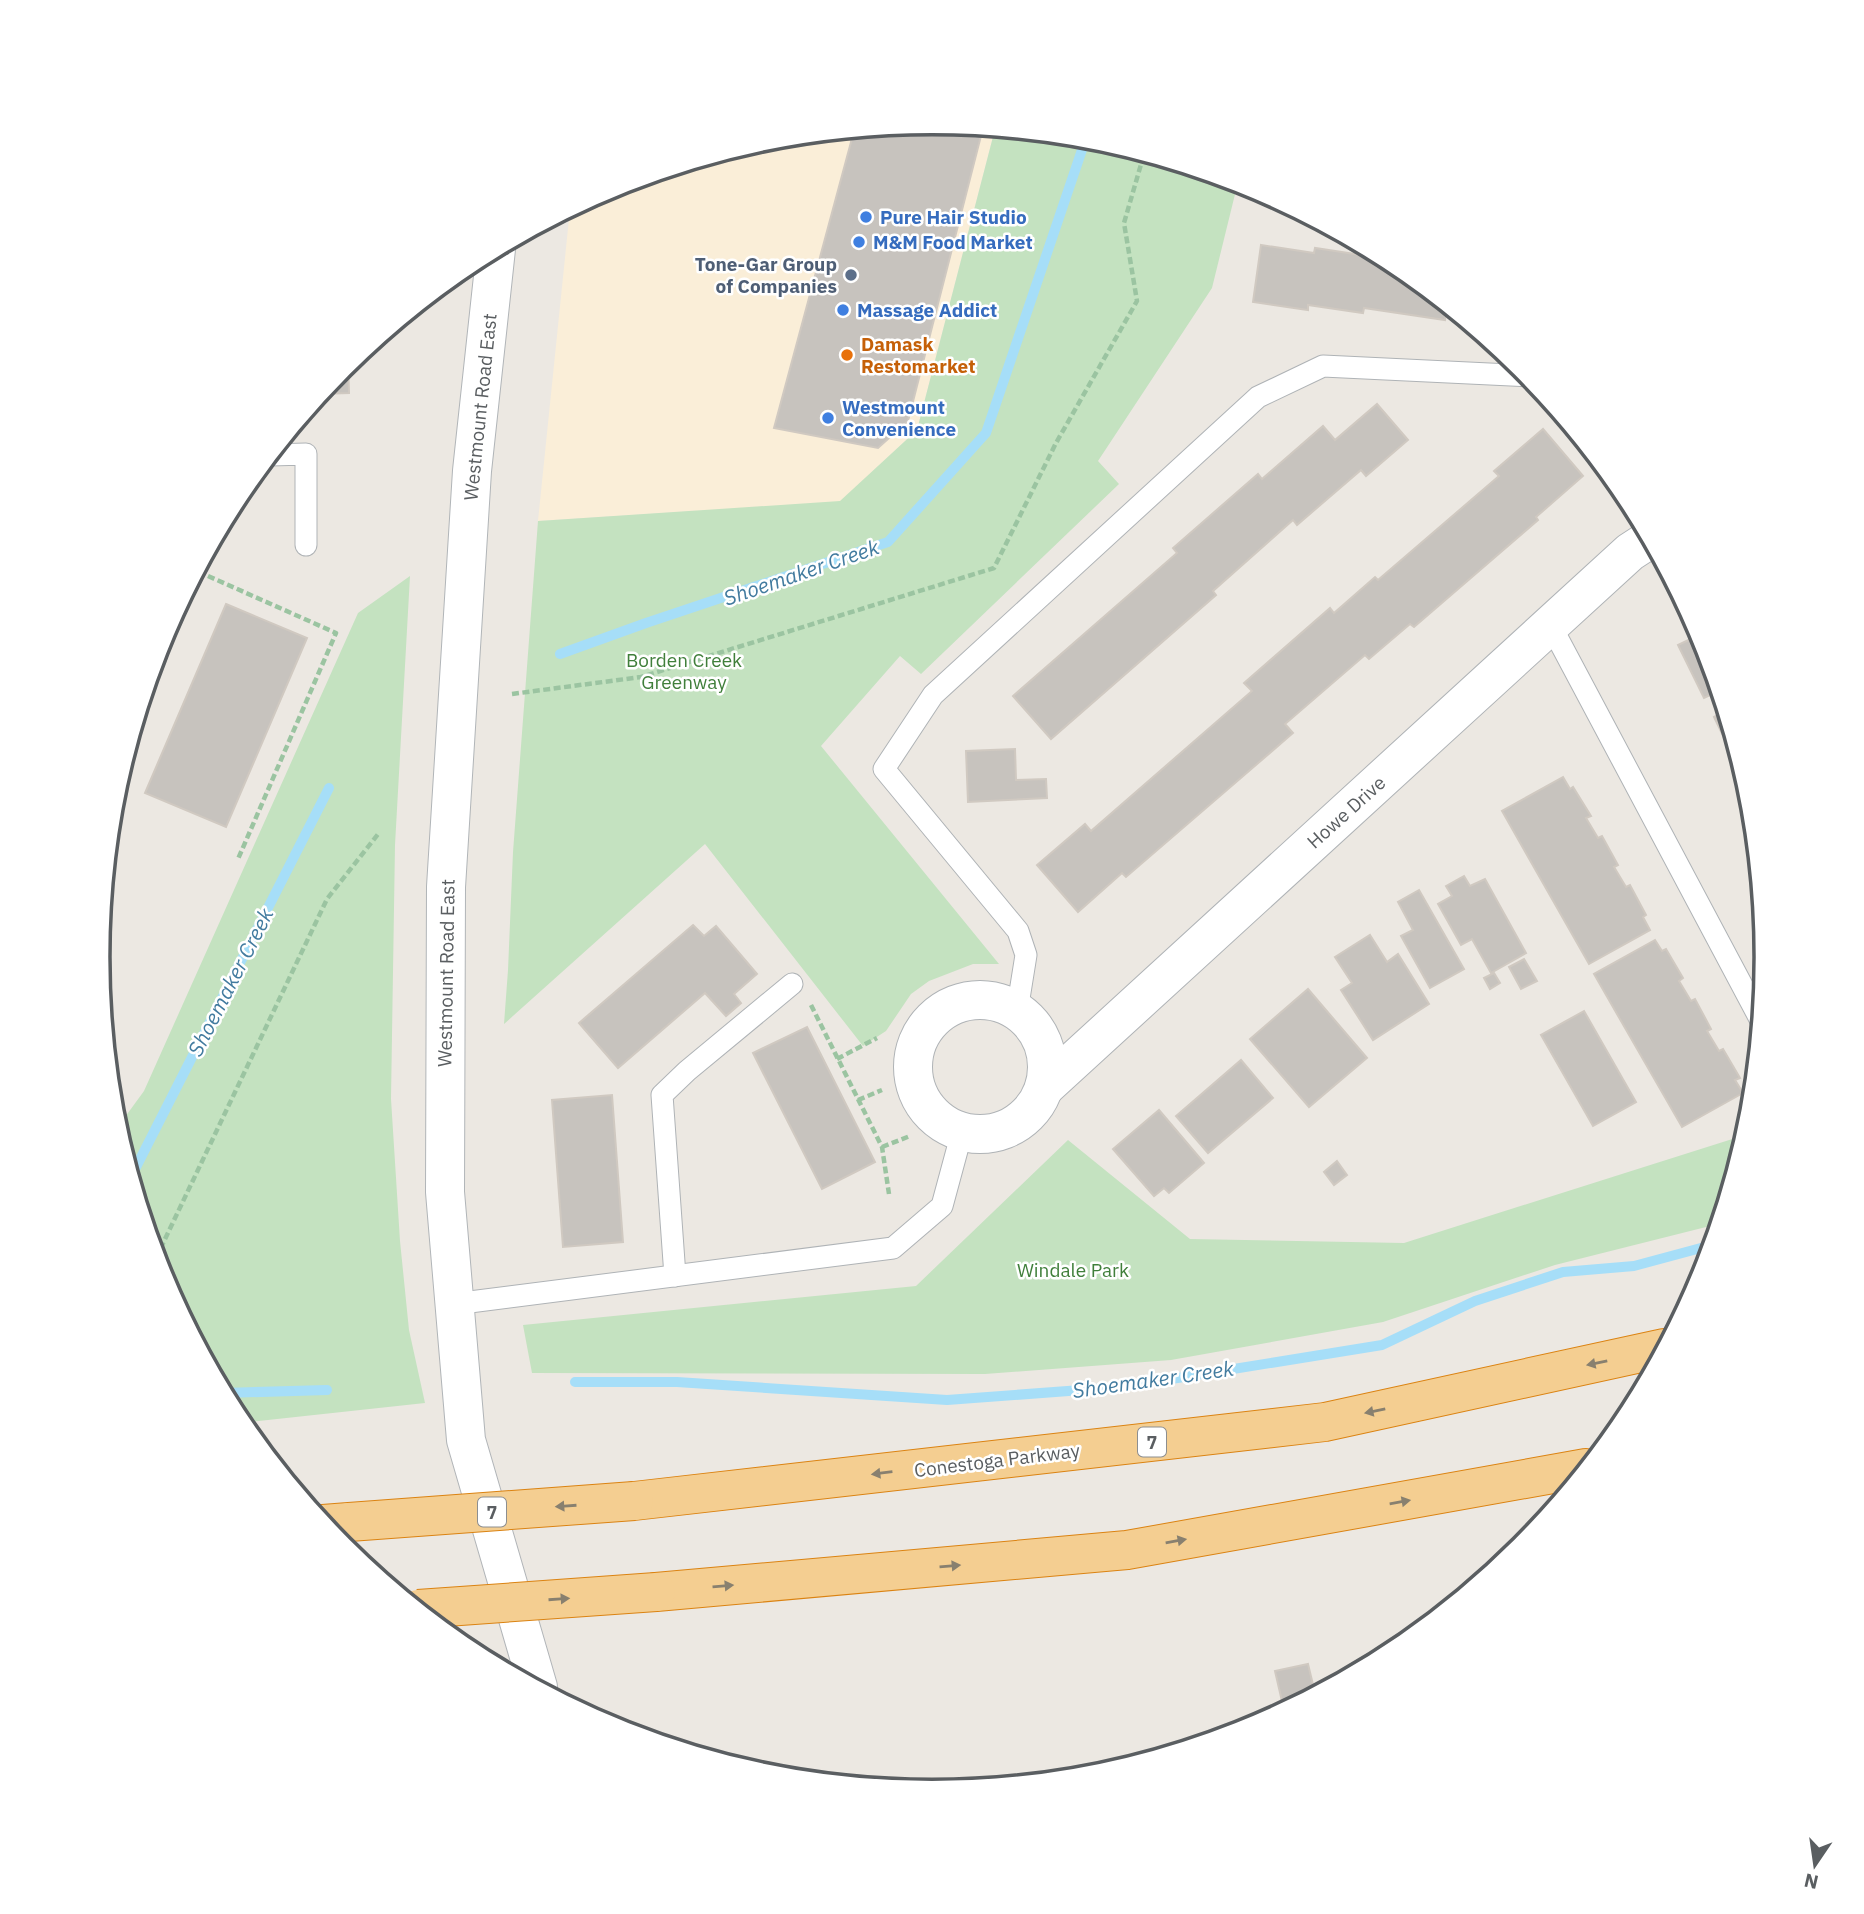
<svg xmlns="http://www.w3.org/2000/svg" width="1864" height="1914" font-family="'IBM Plex Sans',sans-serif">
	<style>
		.commercial { fill: #faeed8 }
		.green { fill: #c4e2c0 }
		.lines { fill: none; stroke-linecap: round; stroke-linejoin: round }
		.stream { stroke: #a6def8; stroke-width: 10 }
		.building { fill: #c7c3be; stroke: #d0c9c1; stroke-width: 2 }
		.lane-casing { stroke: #afb3b6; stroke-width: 23 }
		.street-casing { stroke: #afb3b6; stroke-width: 40 }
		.secondary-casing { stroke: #b1b5b8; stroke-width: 40 }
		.highway-casing { stroke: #db8312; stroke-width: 40 }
		.path { stroke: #9bc4a1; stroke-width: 4.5; stroke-dasharray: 7 3.5; stroke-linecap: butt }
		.lane { stroke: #fff; stroke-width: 21 }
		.street { stroke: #fff; stroke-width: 38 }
		.secondary { stroke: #fff; stroke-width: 38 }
		.highway { stroke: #f4ce91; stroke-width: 38 }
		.highway-bridge-casing { stroke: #db8312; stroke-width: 40; stroke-linecap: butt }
		.highway-bridge { stroke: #f4ce91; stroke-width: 38 }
		.oneway { fill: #88806f }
		.shop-dot { fill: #3f7fe0; stroke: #fff; stroke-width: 2.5 }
		.service-dot { fill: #5c6f8a; stroke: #fff; stroke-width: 2.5 }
		.food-dot { fill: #e8710a; stroke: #fff; stroke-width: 2.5 }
		.labels { text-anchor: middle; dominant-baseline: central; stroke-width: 5; stroke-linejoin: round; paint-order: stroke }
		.shield { fill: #fff; stroke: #8c8e90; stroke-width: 2 }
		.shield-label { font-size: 18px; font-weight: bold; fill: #5a5e61 }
		.shop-label { font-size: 19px; font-weight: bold; fill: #366cbe; stroke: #fff; text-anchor: start }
		.service-label { font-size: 19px; font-weight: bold; fill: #4e5e75; stroke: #fff; text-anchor: end }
		.food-label { font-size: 19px; font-weight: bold; fill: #c56008; stroke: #fff; text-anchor: start }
		.street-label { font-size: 19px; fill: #5a5e61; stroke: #fff }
		.park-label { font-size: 19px; fill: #407f3b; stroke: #fff }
		.water-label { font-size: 21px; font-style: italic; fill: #427b9f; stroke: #fff }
		.rim { fill: none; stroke: #5a5e61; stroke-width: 3.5 }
	</style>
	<rect width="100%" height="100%" fill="#ece8e2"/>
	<path class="commercial" d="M932,123L995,129L917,430L840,502L538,521L570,209L613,186L770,139Z"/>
	<g class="green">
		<path d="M995,129L1095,139L1238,182L1212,288L1098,461L1119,484L921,674L900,656L821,746L999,964H973L929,981L911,994L886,1031L863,1046L705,844L504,1024L508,970L513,852L538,521L840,501L917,430Z"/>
		<path d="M410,576L395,845L391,1099L400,1241L409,1330L425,1403L240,1423L161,1276L117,1128L144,1091L358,613Z"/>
		<path d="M1745,1135L1718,1224L1555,1265L1383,1322L1171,1360L985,1374L532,1373L523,1325L916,1286L1068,1140L1190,1239L1404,1243Z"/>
	</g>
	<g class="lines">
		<g class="stream">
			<path d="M560,654L646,623L888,542L986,433L1086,138"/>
			<path d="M131,1177L329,788"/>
			<path d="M575,1382H677L947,1400L1122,1387L1382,1345L1475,1301L1563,1272L1634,1266L1712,1245"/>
			<path d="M224,1393L327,1390"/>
		</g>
	</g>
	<g class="building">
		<path d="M932,123L983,128L908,421L878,448L774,428L854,131Z"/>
		<path d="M1261,245L1314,253L1315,248L1368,256L1369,251H1372L1396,264L1458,315L1446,313L1445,320L1364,308L1363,313L1308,305V310L1253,302Z"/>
		<path d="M348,362L349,393L320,394L343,367Z"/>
		<path d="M1377,404L1408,440L1366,476L1361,470L1297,525L1293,520L1213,591L1216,595L1051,739L1013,696L1177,553L1173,548L1258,474L1262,479L1323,426L1335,440Z"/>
		<path d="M1543,429L1583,476L1536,517L1538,520L1414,627L1410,624L1369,659L1365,655L1285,724L1293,733L1126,877L1122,873L1078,912L1037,865L1085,824L1091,831L1252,691L1244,683L1330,608L1334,613L1375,577L1378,580L1499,476L1494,471Z"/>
		<path d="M226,604L307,638L226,827L145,793Z"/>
		<path d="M1701,634L1719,691L1704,698L1678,645Z"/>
		<path d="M1725,711L1742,768L1739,769L1714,717Z"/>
		<path d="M1015,749L1016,780L1046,779L1047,798L968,802L966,751Z"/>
		<path d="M1563,777L1570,789L1573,787L1591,816L1586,818L1598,838L1602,836L1618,865L1614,867L1626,887L1630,885L1646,915L1643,917L1650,930L1589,964L1502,811Z"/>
		<path d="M1464,876L1470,886L1485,879L1526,953L1491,973L1472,939L1461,945L1438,904L1452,896L1446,886Z"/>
		<path d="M1419,890L1464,969L1430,988L1401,936L1413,930L1398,902Z"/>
		<path d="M693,925L704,936L716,926L757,974L734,994L741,1003L726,1016L705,993L618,1068L579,1023Z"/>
		<path d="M1370,935L1387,962L1398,954L1429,1004L1373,1040L1341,990L1352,983L1335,957Z"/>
		<path d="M1655,940L1662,951L1666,949L1683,978L1679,981L1691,1001L1695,999L1711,1029L1707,1031L1719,1051L1723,1049L1740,1078L1735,1080L1743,1093L1682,1127L1594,974Z"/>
		<path d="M1524,959L1537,981L1521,989L1509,967Z"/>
		<path d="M1494,973L1500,983L1490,989L1484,978Z"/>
		<path d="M1308,989L1367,1058L1309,1107L1250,1039Z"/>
		<path d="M1584,1011L1636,1102L1593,1126L1541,1035Z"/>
		<path d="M807,1027L875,1162L822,1189L753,1053Z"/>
		<path d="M1241,1060L1273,1098L1208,1153L1176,1116Z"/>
		<path d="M612,1095L623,1242L563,1247L552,1100Z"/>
		<path d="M1159,1110L1204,1163L1169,1193L1164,1188L1154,1196L1113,1149Z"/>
		<path d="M1337,1161L1347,1175L1334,1185L1324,1172Z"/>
		<path d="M1308,1664L1315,1693L1284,1710L1275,1671Z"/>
	</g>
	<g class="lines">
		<g class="lane-casing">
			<g id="lane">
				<path d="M271,455L306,454V545"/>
				<path d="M1550,624L1760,1019"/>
				<path d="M1017,1011L1026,955L1018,931L884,769L933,695L1258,397L1323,366L1529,376"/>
				<path d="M675,1276L662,1095L687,1071L792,984"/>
				<path d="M454,1304L893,1248L942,1206L962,1132"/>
			</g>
		</g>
		<g class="street-casing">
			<g id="street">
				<circle cx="980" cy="1067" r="67"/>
				<path d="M1044,1088L1630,552L1650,539"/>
			</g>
		</g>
		<g class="secondary-casing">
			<path id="secondary" d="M496,249L472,471L446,887L445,1192L466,1440L538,1687"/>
		</g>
		<g class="highway-casing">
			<g id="highway">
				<path d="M634,1501L1325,1422L1664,1348"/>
				<path d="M323,1524L349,1522"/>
				<path d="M656,1592L1127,1550L1586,1468"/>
			</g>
		</g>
		<g class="path">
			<path d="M208,576L336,633L238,859"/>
			<path d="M512,694L641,677L994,568L1056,443L1137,301L1124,223L1144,154"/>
			<path d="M811,1005L882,1147L889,1194"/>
			<path d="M837,1059L877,1038"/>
			<path d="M858,1100L882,1090"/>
			<path d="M882,1147L910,1136"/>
			<path d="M156,1258L327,899L379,833"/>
		</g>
		<use href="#lane" class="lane"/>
		<use href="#street" class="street"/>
		<use href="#secondary" class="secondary"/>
		<use href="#highway" class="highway"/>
		<g class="highway-bridge-casing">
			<g id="highway-bridge">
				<path d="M349,1522L634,1501"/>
				<path d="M418,1609L656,1592"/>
			</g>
		</g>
		<use href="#highway-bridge" class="highway-bridge"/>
	</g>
	<defs><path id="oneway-solid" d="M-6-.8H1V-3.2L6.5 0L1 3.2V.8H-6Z" transform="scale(1.75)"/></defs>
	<g class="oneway">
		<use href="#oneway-solid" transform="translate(1597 1363) rotate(168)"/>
		<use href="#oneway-solid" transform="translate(1375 1411) rotate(168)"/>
		<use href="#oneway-solid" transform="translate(882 1473) rotate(173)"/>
		<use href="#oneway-solid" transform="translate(1400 1502) rotate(-10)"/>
		<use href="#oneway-solid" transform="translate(566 1506) rotate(176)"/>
		<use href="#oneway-solid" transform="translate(1176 1541) rotate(-10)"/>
		<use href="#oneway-solid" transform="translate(950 1566) rotate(-5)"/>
		<use href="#oneway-solid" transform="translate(723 1586) rotate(-5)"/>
		<use href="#oneway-solid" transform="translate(559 1599) rotate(-4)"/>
	</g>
	<g class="shop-dot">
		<circle cx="866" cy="217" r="7"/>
		<circle cx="859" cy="242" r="7"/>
		<circle cx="843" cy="310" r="7"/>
		<circle cx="828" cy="418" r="7"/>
	</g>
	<circle class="service-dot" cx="851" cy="275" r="7"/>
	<circle class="food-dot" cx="847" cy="355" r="7"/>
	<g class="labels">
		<g class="shield">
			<rect x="1138" y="1427.5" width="28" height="29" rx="5"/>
			<rect x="478" y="1497.5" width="28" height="29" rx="5"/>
		</g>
		<g class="shield-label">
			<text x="1152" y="1442">7</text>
			<text x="492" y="1512">7</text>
		</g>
		<g class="shop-label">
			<text x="880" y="217">Pure Hair Studio</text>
			<text x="873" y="242">M&amp;M Food Market</text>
			<text x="857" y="310">Massage Addict</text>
			<text x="842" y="407">Westmount<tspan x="842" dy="22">Convenience</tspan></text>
		</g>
		<g class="service-label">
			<text x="837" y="264">Tone-Gar Group<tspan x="837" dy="22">of Companies</tspan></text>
		</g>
		<g class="food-label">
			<text x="861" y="344">Damask<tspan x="861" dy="22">Restomarket</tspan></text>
		</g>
		<g class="street-label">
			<text transform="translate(480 407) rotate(-84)">Westmount Road East</text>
			<text transform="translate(1346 812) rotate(-42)">Howe Drive</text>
			<text transform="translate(446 973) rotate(-89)">Westmount Road East</text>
			<text transform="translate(997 1460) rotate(-7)">Conestoga Parkway</text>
		</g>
		<g class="park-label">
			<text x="684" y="660">Borden Creek<tspan x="684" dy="22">Greenway</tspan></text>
			<text x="1073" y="1270">Windale Park</text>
		</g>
		<g class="water-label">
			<text transform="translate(801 572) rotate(-19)">Shoemaker Creek</text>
			<text transform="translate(230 982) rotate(-63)">Shoemaker Creek</text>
			<text transform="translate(1153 1379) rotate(-8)">Shoemaker Creek</text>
		</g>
	</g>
	<path d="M0 0H1864V1914H0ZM110 957a822 822 0 1 1 1644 0a822 822 0 1 1-1644 0Z" fill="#fff" fill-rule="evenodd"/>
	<path class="rim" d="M110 957a822 822 0 1 1 1644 0a822 822 0 1 1-1644 0Z"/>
	<g transform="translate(1815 1865) rotate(193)" stroke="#ffffff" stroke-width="5" paint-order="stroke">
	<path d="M0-5L12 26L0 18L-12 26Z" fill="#5a5e61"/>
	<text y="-10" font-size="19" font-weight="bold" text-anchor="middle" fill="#5a5e61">N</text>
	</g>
</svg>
